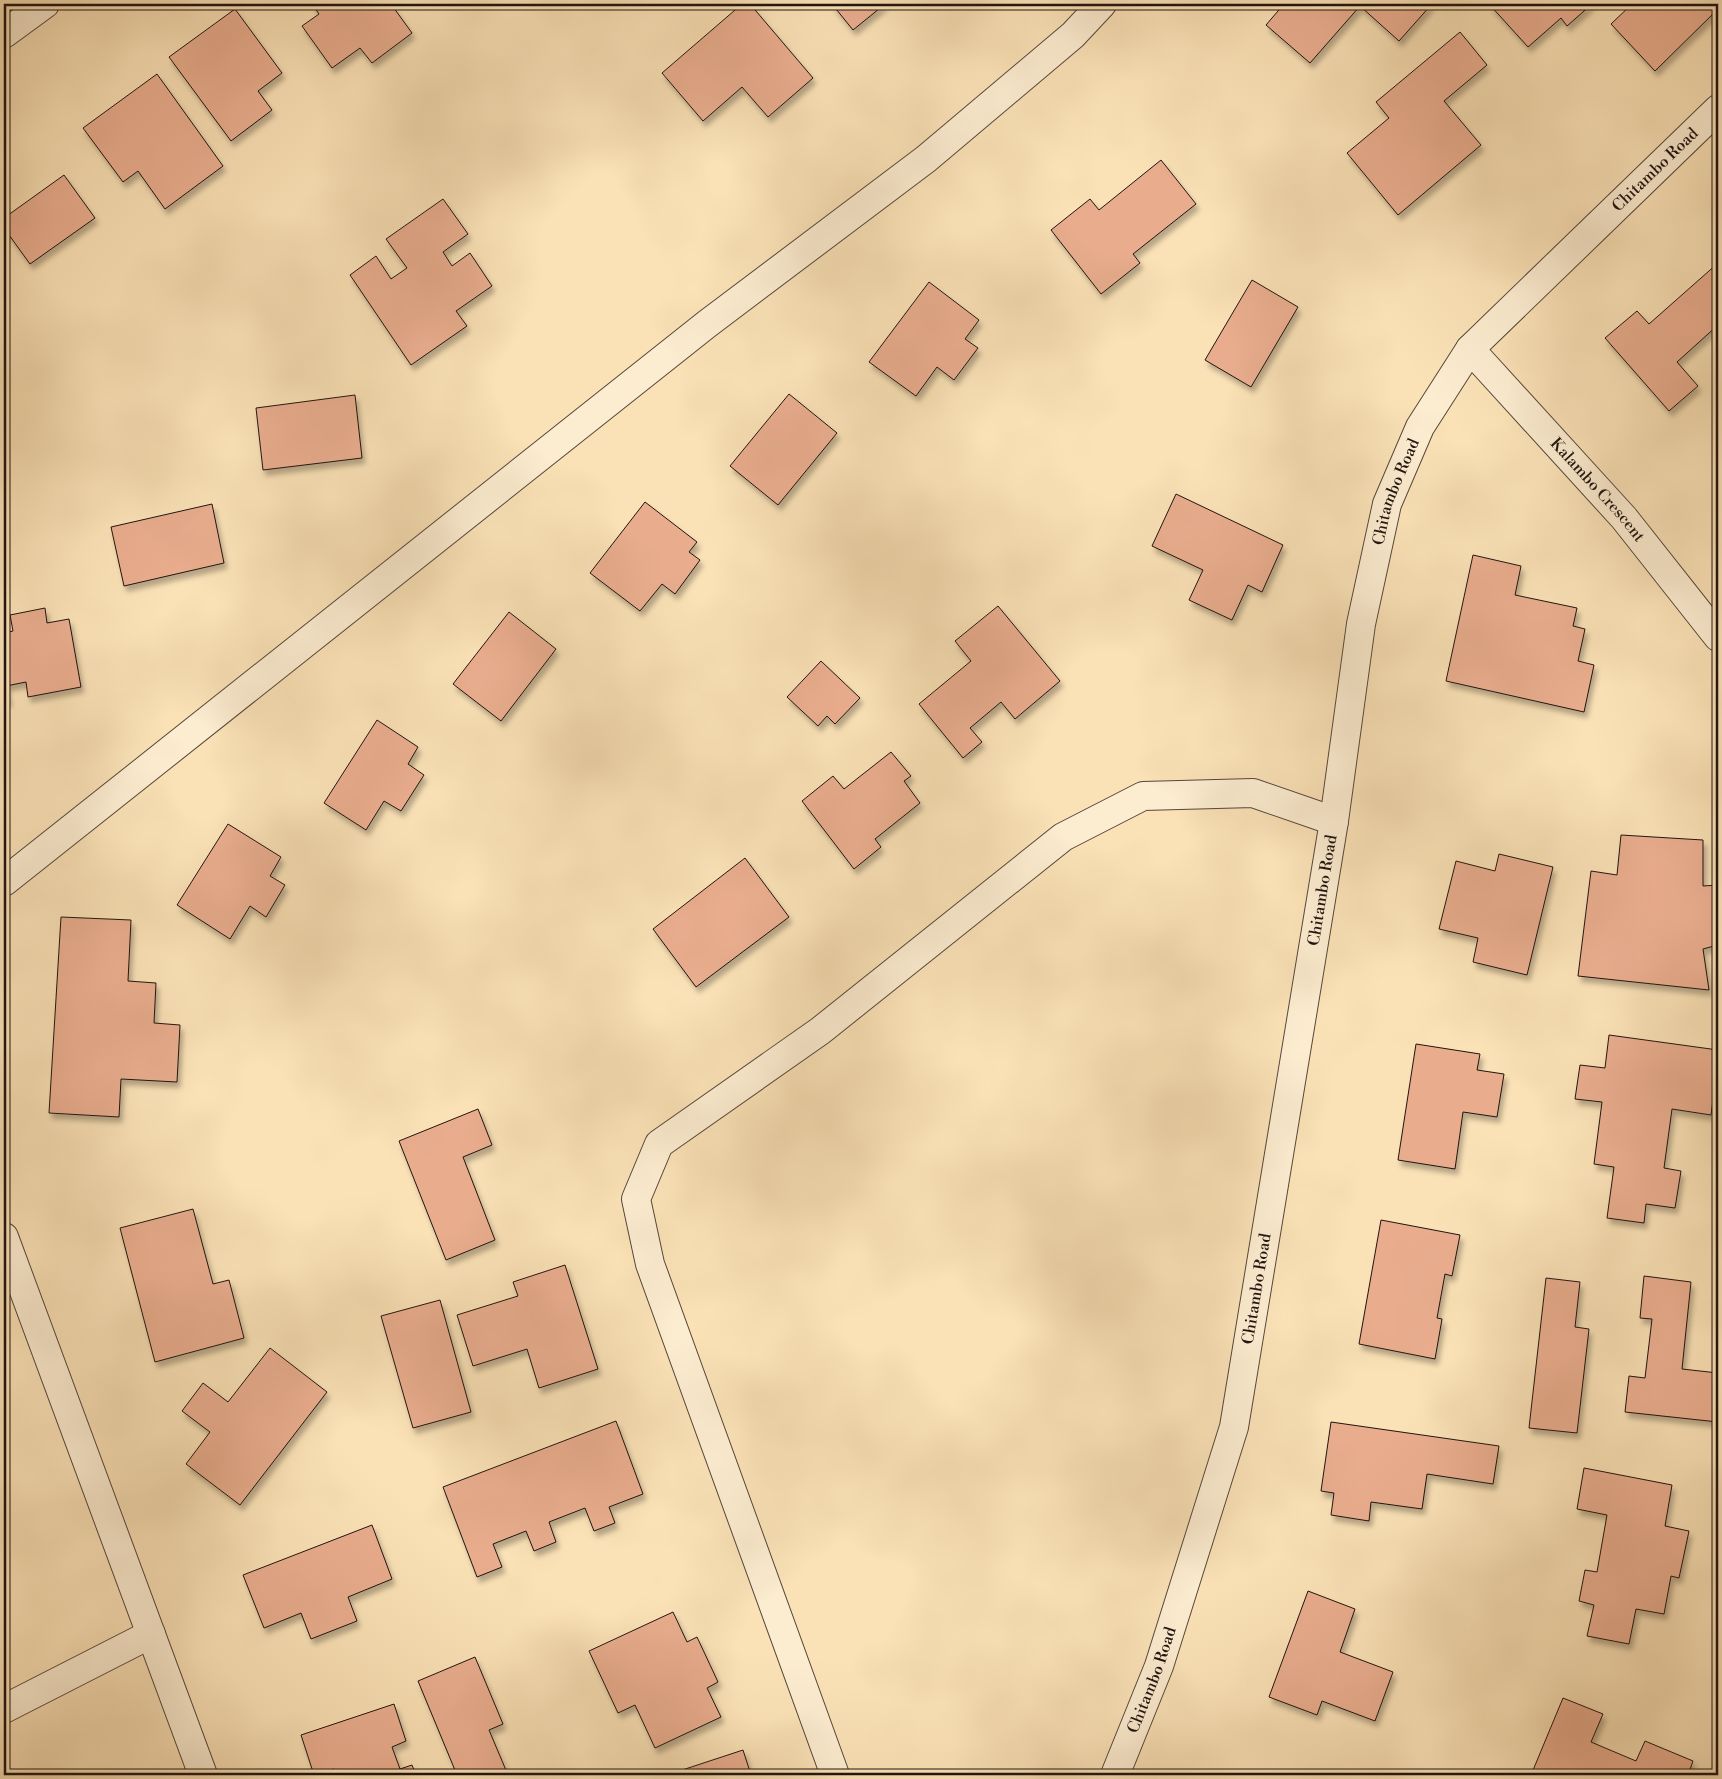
<svg xmlns="http://www.w3.org/2000/svg" width="1722" height="1779" font-family="'Libre Bodoni',serif">
	<style>
		.building { fill: #e9ad8e; stroke: #201410; filter: url(#shadow) }
		.lines { fill: none; stroke-linecap: round; stroke-linejoin: round }
		.minor-casing { stroke: #56473a; stroke-width: 30 }
		.minor { stroke: #fcecd0; stroke-width: 28 }
		.labels { text-anchor: middle; dominant-baseline: central; stroke-width: 4.5; stroke-linejoin: round; paint-order: stroke }
		.street-label { font-size: 16px; fill: #201410; stroke: #fcecd0 }
	</style>
	<defs>
		<filter id="shadow"><feDropShadow dx="3" dy="5.5" stdDeviation="2.5" flood-color="#0004"/></filter>
	</defs>
	<rect width="100%" height="100%" fill="#fae1b6"/>
	<filter id="stains"><feTurbulence type="fractalNoise" baseFrequency=".004" numOctaves="4"/><feColorMatrix values="0 0 0 0 .2 0 0 0 0 .09 0 0 0 0 .02 0 0 0 .5 -.17"/></filter>
	<radialGradient id="worn" r=".72"><stop offset=".6" stop-color="#630" stop-opacity="0"/><stop offset="1" stop-color="#630" stop-opacity=".3"/></radialGradient>
	<g class="building">
		<path d="M312,4H391L412,33L372,63L360,48L332,68L302,26L319,14Z"/>
		<path d="M742,4H750L813,78L768,117L742,87L703,121L662,73Z"/>
		<path d="M832,4H885L853,30Z"/>
		<path d="M1284,4H1430L1431,5L1399,41L1360,6L1310,63L1266,25Z"/>
		<path d="M1489,4H1592L1567,26L1561,18L1528,47Z"/>
		<path d="M1632,4H1718V9L1655,71L1611,24Z"/>
		<path d="M235,9L282,73L258,91L272,110L231,141L169,57Z"/>
		<path d="M1460,32L1487,65L1444,101L1481,145L1398,215L1347,153L1389,118L1376,102Z"/>
		<path d="M157,74L223,166L165,209L138,171L123,182L83,128Z"/>
		<path d="M1161,160L1196,204L1133,254L1140,263L1101,294L1051,230L1090,199L1099,210Z"/>
		<path d="M64,175L95,218L30,264L4,228V218Z"/>
		<path d="M443,199L468,234L443,252L452,266L470,253L492,286L456,311L467,326L411,365L350,275L376,256L391,279L407,268L386,239Z"/>
		<path d="M1718,263V325L1677,362L1698,386L1669,411L1605,338L1637,311L1649,324Z"/>
		<path d="M1252,280L1298,307L1251,387L1205,360Z"/>
		<path d="M929,282L979,320L965,339L978,348L954,380L937,367L916,396L869,362Z"/>
		<path d="M789,394L837,433L778,505L730,466Z"/>
		<path d="M355,395L362,458L263,470L256,408Z"/>
		<path d="M1176,494L1283,545L1262,592L1248,585L1232,620L1189,600L1203,570L1152,546Z"/>
		<path d="M645,502L697,542L689,552L700,560L675,594L662,584L640,611L590,573Z"/>
		<path d="M212,504L224,563L124,586L111,527Z"/>
		<path d="M1473,555L1521,566L1515,595L1577,608L1573,626L1585,629L1578,661L1594,665L1584,712L1446,681Z"/>
		<path d="M998,606L1060,681L1015,719L1001,702L970,728L982,742L963,758L919,704L971,661L955,641Z"/>
		<path d="M45,608L47,623L69,619L81,687L28,697L26,682L6,686L9,701L4,702V633L13,631L10,615Z"/>
		<path d="M509,612L556,649L501,721L453,684Z"/>
		<path d="M821,661L860,698L835,724L827,716L818,726L787,697Z"/>
		<path d="M377,720L418,747L408,764L424,775L401,811L384,801L366,830L324,803Z"/>
		<path d="M891,752L911,776L904,781L920,803L875,839L881,847L854,869L802,801L833,776L844,789Z"/>
		<path d="M228,824L281,857L270,876L285,885L266,917L250,906L230,939L177,905Z"/>
		<path d="M1621,835L1703,840V886L1718,885V919L1714,946L1703,949L1709,990L1578,976L1591,871L1617,875Z"/>
		<path d="M1499,854L1553,867L1527,975L1473,962L1478,938L1439,929L1456,861L1495,871Z"/>
		<path d="M745,858L789,917L696,987L653,929Z"/>
		<path d="M61,917L131,920L128,981L156,983L154,1023L180,1025L177,1082L121,1079L119,1117L49,1113Z"/>
		<path d="M1609,1035L1718,1050V1062L1711,1115L1672,1109L1664,1168L1681,1171L1675,1208L1646,1204L1644,1223L1607,1218L1614,1167L1594,1164L1602,1102L1575,1099L1580,1065L1605,1068Z"/>
		<path d="M1416,1044L1480,1054L1477,1070L1504,1074L1497,1117L1463,1112L1455,1169L1398,1160Z"/>
		<path d="M478,1109L492,1145L463,1157L495,1240L446,1260L399,1141Z"/>
		<path d="M193,1209L213,1284L229,1280L244,1338L155,1362L120,1228Z"/>
		<path d="M1381,1220L1460,1235L1452,1276L1445,1274L1437,1318L1442,1319L1435,1359L1359,1344Z"/>
		<path d="M565,1265L598,1369L539,1388L527,1349L473,1366L457,1315L518,1296L513,1282Z"/>
		<path d="M1644,1276L1691,1282L1682,1369L1718,1373V1422L1625,1412L1629,1376L1645,1378L1652,1319L1640,1318Z"/>
		<path d="M1546,1278L1580,1282L1575,1327L1589,1329L1577,1433L1529,1428Z"/>
		<path d="M440,1300L471,1412L413,1428L381,1316Z"/>
		<path d="M270,1348L327,1392L240,1505L186,1464L210,1432L182,1411L203,1383L228,1402Z"/>
		<path d="M616,1421L643,1494L609,1507L615,1523L594,1531L585,1508L549,1522L556,1542L534,1551L526,1531L493,1544L502,1567L477,1577L443,1487Z"/>
		<path d="M1331,1422L1499,1446L1493,1484L1427,1474L1422,1509L1371,1502L1369,1521L1331,1515L1334,1493L1321,1491Z"/>
		<path d="M1584,1468L1672,1485L1665,1526L1689,1531L1679,1578L1671,1576L1664,1614L1636,1609L1629,1644L1587,1636L1594,1605L1579,1601L1585,1570L1597,1572L1607,1515L1577,1509Z"/>
		<path d="M372,1525L392,1579L348,1597L357,1621L311,1639L301,1613L264,1628L243,1575Z"/>
		<path d="M1308,1591L1355,1609L1340,1652L1393,1672L1375,1721L1322,1701L1317,1715L1269,1697Z"/>
		<path d="M673,1612L687,1642L697,1637L718,1682L707,1688L721,1717L655,1748L635,1705L618,1713L589,1651Z"/>
		<path d="M475,1657L503,1724L489,1730L508,1775H457L418,1681Z"/>
		<path d="M1563,1698L1603,1714L1591,1742L1636,1761L1645,1741L1693,1761L1688,1775H1531Z"/>
		<path d="M394,1704L406,1741L392,1747L400,1769L412,1765L416,1775H336L334,1769L314,1775L301,1735Z"/>
		<path d="M743,1750L751,1775H667Z"/>
	</g>
	<g class="lines">
		<g class="minor-casing">
			<g id="minor">
				<path d="M4,34L45,4"/>
				<path id="s1" d="M1470,349L1624,518L1718,637"/>
				<path d="M4,882L707,324L926,159L1073,35L1102,4"/>
				<path d="M4,1237L203,1775"/>
				<path d="M4,1709L151,1634"/>
				<path d="M835,1775L650,1264L636,1199L659,1144L820,1031L1063,837L1143,796L1253,793L1334,821"/>
				<path id="s2" d="M1115,1775L1159,1666L1234,1427L1334,821L1361,624L1387,504L1420,427L1470,349L1718,109"/>
			</g>
		</g>
		<use href="#minor" class="minor"/>
	</g>
	<g class="labels">
		<g class="street-label">
			<text stroke="none"><textPath href="#s2" startOffset="1738">Chitambo Road</textPath></text>
			<text stroke="none"><textPath href="#s1" startOffset="190">Kalambo Crescent</textPath></text>
			<text stroke="none"><textPath href="#s2" startOffset="1318">Chitambo Road</textPath></text>
			<text stroke="none"><textPath href="#s2" startOffset="912">Chitambo Road</textPath></text>
			<text stroke="none"><textPath href="#s2" startOffset="508">Chitambo Road</textPath></text>
			<text stroke="none"><textPath href="#s2" startOffset="102">Chitambo Road</textPath></text>
		</g>
	</g>
	<rect width="1722" height="1779" fill="none" stroke="#fae1b6" stroke-width="20"/>
	<rect x="5" y="5" width="1712" height="1769" fill="none" stroke="#201410" stroke-width="2.5"/>
	<rect x="10" y="10" width="1702" height="1759" fill="none" stroke="#201410"/>
	<rect width="100%" height="100%" filter="url(#stains)"/>
	<rect width="100%" height="100%" fill="url(#worn)"/>
</svg>
